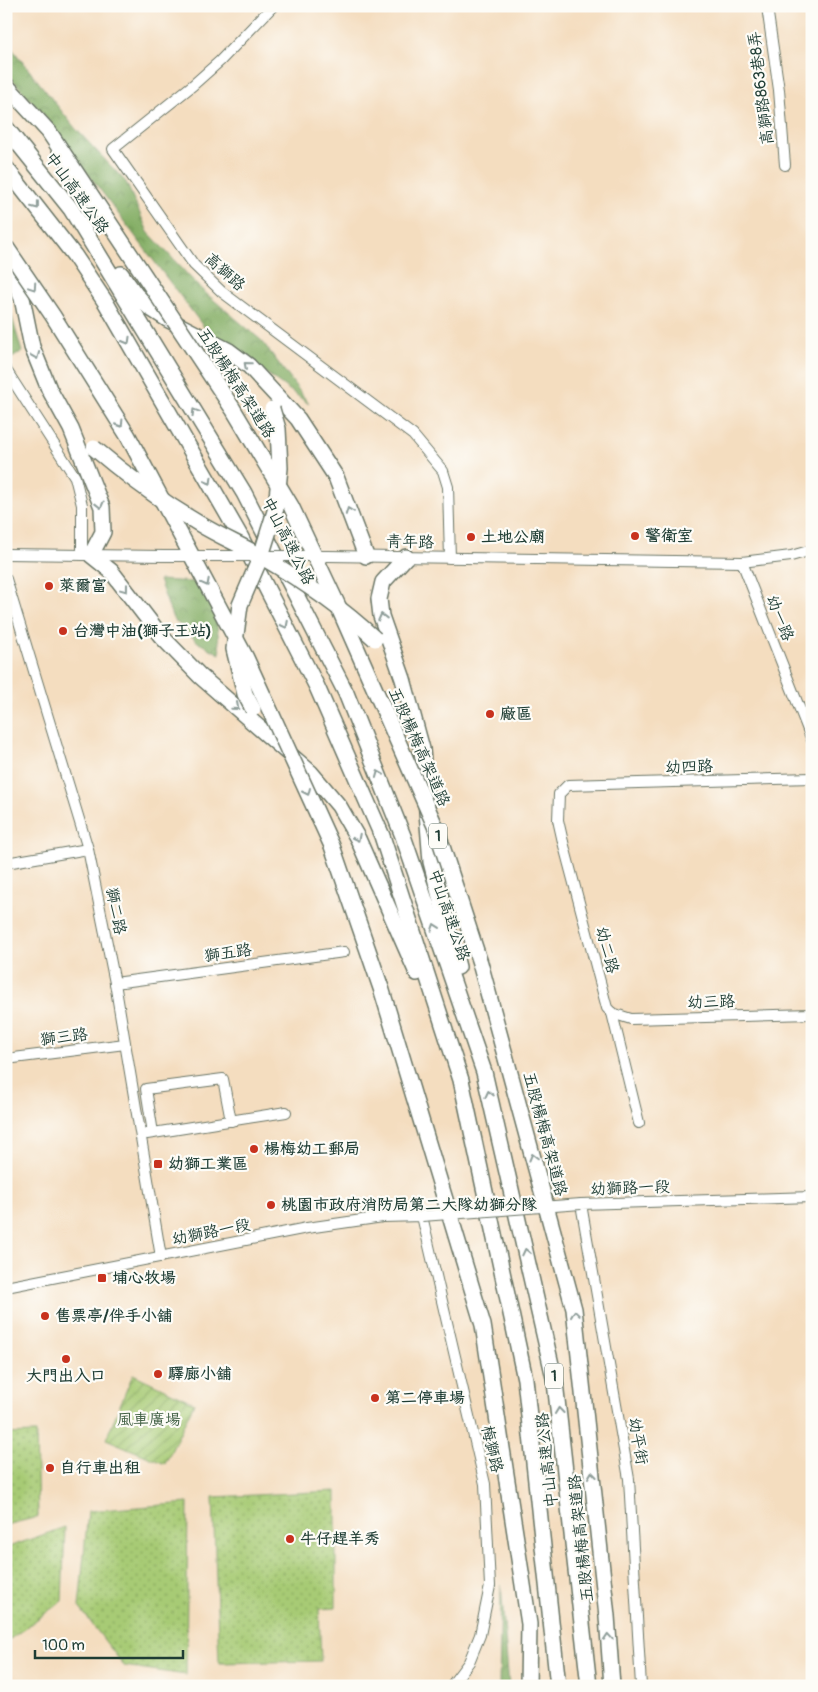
<svg xmlns="http://www.w3.org/2000/svg" width="818" height="1692" font-family="Pangolin,'LXGW WenKai TC',sans-serif">
	<style>
		.grass { fill: url(#grass-dots); stroke: #638454 }
		.forest { fill: url(#forest-crowns); stroke: #52764d }
		.garden { fill: url(#garden-furrows); stroke: #638454 }
		.lines { fill: none; stroke-linecap: round; stroke-linejoin: round }
		.minor-casing { stroke: #6a7565; stroke-width: 12 }
		.highway-casing { stroke: #6a7565; stroke-width: 18 }
		.minor { stroke: #fff; stroke-width: 10 }
		.highway { stroke: #fff; stroke-width: 15 }
		.minor-bridge-casing { stroke: #6a7565; stroke-width: 12; stroke-linecap: butt }
		.highway-bridge-casing { stroke: #6a7565; stroke-width: 18; stroke-linecap: butt }
		.minor-bridge { stroke: #fff; stroke-width: 10 }
		.highway-bridge { stroke: #fff; stroke-width: 15 }
		.oneway { stroke: #8f9e9a }
		.poi-dot { fill: #c8321e; stroke: #fdfcf7; stroke-width: 2 }
		.labels { text-anchor: middle; dominant-baseline: central; stroke-width: 4.5; stroke-linejoin: round; paint-order: stroke }
		.shield { fill: #fdfcf7; stroke: #62766e; stroke-width: 1 }
		.shield-label { font-size: 15px; font-weight: bold; fill: #1f3d34 }
		.street-label { font-size: 16px; fill: #1f3d34; stroke: #fdfcf7 }
		.poi-label { font-size: 16px; font-weight: bold; fill: #1f3d34; stroke: #fdfcf7; text-anchor: start }
		.park-label { font-size: 16px; fill: #416044; stroke: #fdfcf7 }
	</style>
	<defs>
		<pattern id="grass-dots" width="8" height="8" patternUnits="userSpaceOnUse" patternTransform="scale(1.25)"><rect width="8" height="8" fill="#a7cb74"/><path d="M2 2h.1M6 6h.1" fill="none" stroke="#87a660" stroke-width="1.8" stroke-linecap="round"/></pattern>
		<pattern id="forest-crowns" width="20" height="18" patternUnits="userSpaceOnUse" patternTransform="scale(1.25)"><rect width="20" height="18" fill="#85af66"/><path d="M2 6a3 3 0 1 1 6 0M12 15a3 3 0 1 1 6 0" fill="none" stroke="#6c9055"/></pattern>
		<pattern id="garden-furrows" width="10" height="10" patternUnits="userSpaceOnUse" patternTransform="scale(1.25)"><rect width="10" height="10" fill="#a7cb74"/><path d="M-1 1l2-2M0 10L10 0M9 11l2-2" fill="none" stroke="#87a660"/></pattern>
	</defs>
	<rect width="100%" height="100%" fill="#fdfcf7"/>
	<filter id="ink" filterUnits="userSpaceOnUse"><feTurbulence type="fractalNoise" baseFrequency=".02" numOctaves="2"/><feDisplacementMap in="SourceGraphic" scale="10" xChannelSelector="R" yChannelSelector="G"/><feConvolveMatrix kernelMatrix="1 2 1 2 8 2 1 2 1" color-interpolation-filters="sRGB"/></filter>
	<filter id="wash" filterUnits="userSpaceOnUse"><feTurbulence type="fractalNoise" baseFrequency=".0096" numOctaves="4" result="noise"/><feDisplacementMap in="SourceGraphic" scale="20" xChannelSelector="R" yChannelSelector="G"/><feGaussianBlur stdDeviation="1.12" result="paint"/><feColorMatrix in="noise" values="0 0 0 0 0 0 0 0 0 0 0 0 0 0 0 0 0 1.4 0 .05"/><feComposite in="paint" operator="in"/></filter>
	<g filter="url(#wash)">
		<rect width="100%" height="100%" fill="#f4ddbf"/>
		<g class="grass">
			<path d="M36,1433L38,1517L6,1525V1434Z"/>
			<path d="M336,1491V1608L319,1609L321,1661L219,1663L213,1497Z"/>
			<path d="M188,1503L186,1675L124,1666L79,1607L88,1511Z"/>
			<path d="M65,1527L62,1601L6,1642V1548Z"/>
		</g>
		<g class="forest">
			<path d="M6,41L75,128L126,182L148,232L202,290L262,341L309,404L206,330L43,114L6,72Z"/>
			<path d="M6,296L22,352L12,358L6,351Z"/>
			<path d="M159,580L196,582L216,614L220,654L199,643L173,619Z"/>
			<path d="M501,1585L509,1686H499Z"/>
		</g>
		<path class="garden" d="M133,1374L194,1403L165,1464L106,1439Z"/>
	</g>
	<g filter="url(#ink)">
		<g class="lines">
			<g class="minor-casing">
				<g id="minor">
					<path d="M273,6L220,61L193,85L113,149L194,265L222,292L413,435L443,471L448,487L450,558"/>
					<path d="M776,6L767,7L779,90L785,165"/>
					<path d="M6,370L75,477L82,505V555"/>
					<path d="M6,554L164,556"/>
					<path d="M328,556L742,562L791,556L812,550"/>
					<path d="M742,562L812,740"/>
					<path d="M6,579L88,849L115,983L161,1257"/>
					<path d="M6,863L88,849"/>
					<path d="M115,983L344,952"/>
					<path d="M612,1013L631,1019L812,1014"/>
					<path d="M6,1059L125,1044"/>
					<path d="M639,1123L612,1013L607,1008L563,842L558,820L559,794L568,785L812,778"/>
					<path d="M153,1133L146,1089L223,1079L231,1121"/>
					<path d="M147,1134L286,1112"/>
					<path d="M6,1287L307,1228L383,1217L422,1216L485,1484L490,1586L480,1635L469,1662L451,1686"/>
					<path d="M641,1686L629,1479L581,1204L812,1197"/>
				</g>
			</g>
			<g class="highway-casing">
				<g id="highway">
					<path d="M6,128L71,209L244,493L346,693L403,836L484,1072L555,1382L589,1686"/>
					<path d="M6,168L74,255L106,303L240,536L317,687L382,836L461,1080L525,1379L558,1686"/>
					<path d="M6,260L22,298L32,347L49,389L71,429L102,507L103,532L91,555L111,571L161,636L200,676L311,773L339,806L358,839L417,973"/>
					<path d="M121,274L136,295L150,308L167,319L229,351L249,366L298,419L336,477L366,556"/>
					<path d="M406,557L383,582L379,599L381,616L403,679L422,749L431,862L458,967"/>
				</g>
			</g>
			<use href="#minor" class="minor"/>
			<use href="#highway" class="highway"/>
			<g class="minor-bridge-casing">
				<g id="minor-bridge">
					<path d="M164,556H328"/>
					<path d="M422,1216L581,1204"/>
				</g>
			</g>
			<g class="highway-bridge-casing">
				<g id="highway-bridge">
					<path d="M6,85L49,132L233,409L291,506L338,606L436,828L480,963L574,1309L607,1616L612,1686"/>
					<path d="M6,247L53,316L128,436L246,658L332,846L382,991L483,1325L529,1624L528,1686"/>
					<path d="M94,448C127,476 161,501 198,523C219,536 241,545 262,557C303,581 340,606 375,639"/>
					<path d="M253,709L245,694L234,649L240,605L261,556L276,508L280,468L278,429L272,409"/>
				</g>
			</g>
			<use href="#minor-bridge" class="minor-bridge"/>
			<use href="#highway-bridge" class="highway-bridge"/>
		</g>
		<defs><path id="oneway-chevron" d="M-2-3.5L2.5 0L-2 3.5" fill="none" stroke-width="1.6" stroke-linecap="round" stroke-linejoin="round" transform="scale(1.25)"/></defs>
		<g class="oneway">
			<use href="#oneway-chevron" transform="translate(36 206) rotate(52)"/>
			<use href="#oneway-chevron" transform="translate(33 287) rotate(56)"/>
			<use href="#oneway-chevron" transform="translate(127 341) rotate(60)"/>
			<use href="#oneway-chevron" transform="translate(36 356) rotate(68)"/>
			<use href="#oneway-chevron" transform="translate(247 365) rotate(-139)"/>
			<use href="#oneway-chevron" transform="translate(195 412) rotate(-121)"/>
			<use href="#oneway-chevron" transform="translate(120 424) rotate(58)"/>
			<use href="#oneway-chevron" transform="translate(209 481) rotate(60)"/>
			<use href="#oneway-chevron" transform="translate(100 505) rotate(76)"/>
			<use href="#oneway-chevron" transform="translate(349 511) rotate(-111)"/>
			<use href="#oneway-chevron" transform="translate(206 583) rotate(62)"/>
			<use href="#oneway-chevron" transform="translate(125 589) rotate(53)"/>
			<use href="#oneway-chevron" transform="translate(382 617) rotate(-104)"/>
			<use href="#oneway-chevron" transform="translate(285 625) rotate(63)"/>
			<use href="#oneway-chevron" transform="translate(236 707) rotate(41)"/>
			<use href="#oneway-chevron" transform="translate(379 774) rotate(-112)"/>
			<use href="#oneway-chevron" transform="translate(307 792) rotate(66)"/>
			<use href="#oneway-chevron" transform="translate(357 838) rotate(63)"/>
			<use href="#oneway-chevron" transform="translate(435 927) rotate(-109)"/>
			<use href="#oneway-chevron" transform="translate(489 1094) rotate(-103)"/>
			<use href="#oneway-chevron" transform="translate(533 1157) rotate(-105)"/>
			<use href="#oneway-chevron" transform="translate(526 1252) rotate(-103)"/>
			<use href="#oneway-chevron" transform="translate(575 1314) rotate(-98)"/>
			<use href="#oneway-chevron" transform="translate(559 1411) rotate(-96)"/>
			<use href="#oneway-chevron" transform="translate(592 1475) rotate(-96)"/>
			<use href="#oneway-chevron" transform="translate(608 1637) rotate(-94)"/>
		</g>
	</g>
	<g class="poi-dot">
		<circle cx="635" cy="536" r="5"/>
		<circle cx="471" cy="537" r="5"/>
		<circle cx="49" cy="586" r="5"/>
		<circle cx="63" cy="631" r="5"/>
		<circle cx="490" cy="714" r="5"/>
		<circle cx="254" cy="1149" r="5"/>
		<rect x="153" y="1159" width="10" height="10" rx="2.5"/>
		<circle cx="271" cy="1205" r="5"/>
		<rect x="97" y="1273" width="10" height="10" rx="2.5"/>
		<circle cx="45" cy="1316" r="5"/>
		<circle cx="66" cy="1359" r="5"/>
		<circle cx="158" cy="1374" r="5"/>
		<circle cx="375" cy="1398" r="5"/>
		<circle cx="50" cy="1468" r="5"/>
		<circle cx="290" cy="1539" r="5"/>
	</g>
	<g class="labels">
		<g class="shield">
			<rect x="429" y="823.5" width="18" height="25" rx="4"/>
			<rect x="545" y="1363.5" width="18" height="25" rx="4"/>
		</g>
		<g class="shield-label">
			<text x="438" y="836">1</text>
			<text x="554" y="1376">1</text>
		</g>
		<g class="street-label">
			<text transform="translate(761 88) rotate(-97)">高獅路863巷8弄</text>
			<text transform="translate(77 193) rotate(54)">中山高速公路</text>
			<text transform="translate(225 272) rotate(42)">高獅路</text>
			<text transform="translate(236 383) rotate(57)">五股楊梅高架道路</text>
			<text transform="translate(288 541) rotate(63)">中山高速公路</text>
			<text transform="translate(410 542) rotate(1)">青年路</text>
			<text transform="translate(780 618) rotate(68)">幼一路</text>
			<text transform="translate(419 747) rotate(66)">五股楊梅高架道路</text>
			<text transform="translate(689 767) rotate(-2)">幼四路</text>
			<text transform="translate(116 911) rotate(79)">獅二路</text>
			<text transform="translate(449 915) rotate(71)">中山高速公路</text>
			<text transform="translate(607 950) rotate(75)">幼二路</text>
			<text transform="translate(228 953) rotate(-8)">獅五路</text>
			<text transform="translate(711 1002) rotate(-2)">幼三路</text>
			<text transform="translate(64 1037) rotate(-7)">獅三路</text>
			<text transform="translate(545 1134) rotate(75)">五股楊梅高架道路</text>
			<text transform="translate(630 1188) rotate(-2)">幼獅路一段</text>
			<text transform="translate(211 1232) rotate(-11)">幼獅路一段</text>
			<text transform="translate(638 1441) rotate(80)">幼平街</text>
			<text transform="translate(492 1449) rotate(77)">梅獅路</text>
			<text transform="translate(547 1460) rotate(-96)">中山高速公路</text>
			<text transform="translate(581 1538) rotate(-96)">五股楊梅高架道路</text>
		</g>
		<g class="poi-label">
			<text x="645" y="536">警衛室</text>
			<text x="481" y="537">土地公廟</text>
			<text x="59" y="586">萊爾富</text>
			<text x="73" y="631">台灣中油(獅子王站)</text>
			<text x="500" y="714">廠區</text>
			<text x="264" y="1149">楊梅幼工郵局</text>
			<text x="168" y="1164">幼獅工業區</text>
			<text x="281" y="1205">桃園市政府消防局第二大隊幼獅分隊</text>
			<text x="112" y="1278">埔心牧場</text>
			<text x="55" y="1316">售票亭/伴手小舖</text>
			<text x="168" y="1374">驛廊小舖</text>
			<text x="66" y="1376" text-anchor="middle">大門出入口</text>
			<text x="385" y="1398">第二停車場</text>
			<text x="60" y="1468">自行車出租</text>
			<text x="300" y="1539">牛仔趕羊秀</text>
		</g>
		<g class="park-label">
			<text x="149" y="1420">風車廣場</text>
		</g>
	</g>
	<rect width="818" height="1692" fill="none" stroke="#fdfcf7" stroke-width="25"/>
	<path d="M35 1650v8h148v-8" fill="none" stroke="#1f3d34" stroke-width="2.5"/>
	<text x="42" y="1650" font-size="15" fill="#1f3d34" stroke="#fdfcf7" stroke-width="4" paint-order="stroke">100 m</text>
</svg>
